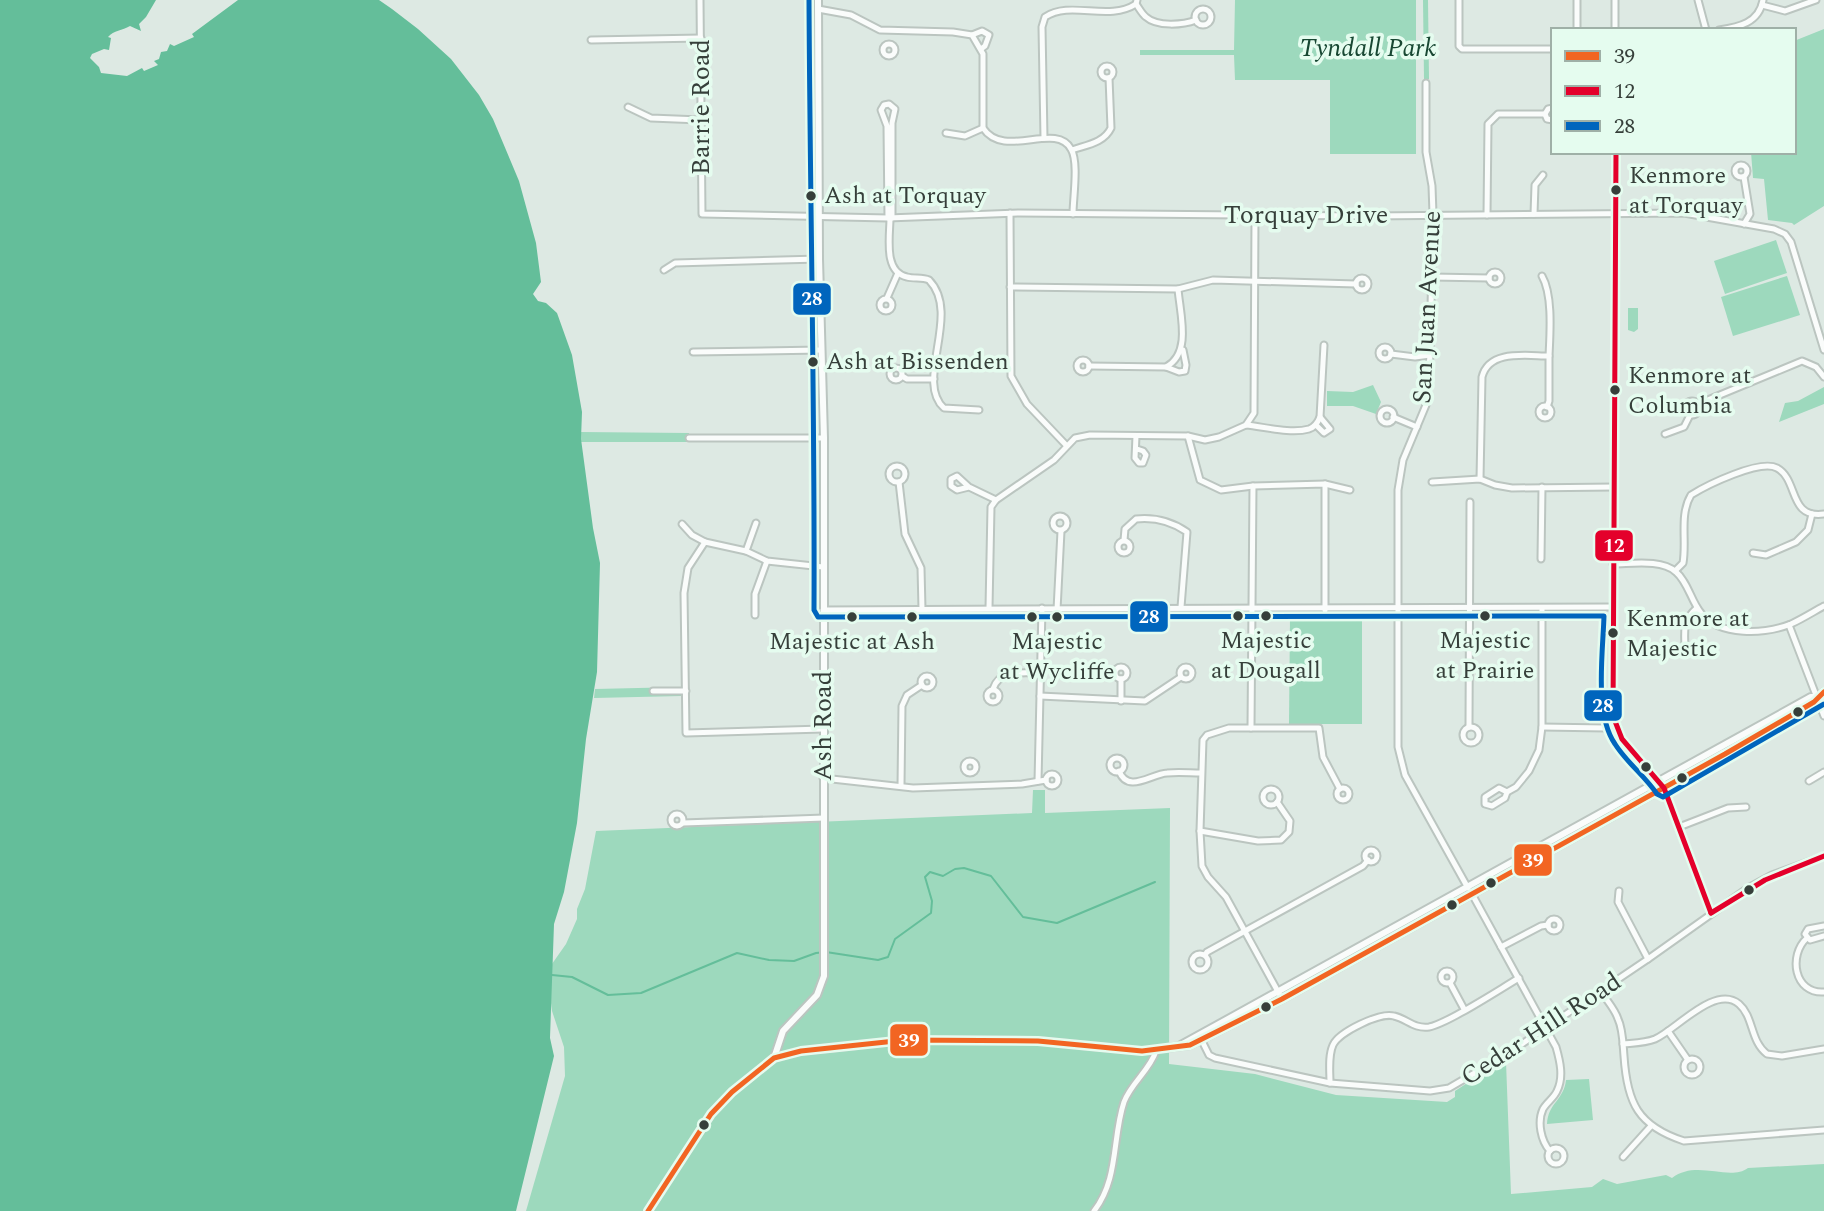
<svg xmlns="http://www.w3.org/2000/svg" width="1824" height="1211" font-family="Spectral,serif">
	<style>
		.green { fill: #9dd9bd }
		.water { fill: #64be9a }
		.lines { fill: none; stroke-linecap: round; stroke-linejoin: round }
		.stream { stroke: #64be9a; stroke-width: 2 }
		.minor-casing { stroke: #bbc5c0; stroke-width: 9 }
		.major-casing { stroke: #bbc5c0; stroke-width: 10 }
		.minor { stroke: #fafcfb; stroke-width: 5 }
		.major { stroke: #fafcfb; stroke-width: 6 }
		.bus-1-casing { stroke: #e5fcef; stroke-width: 10 }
		.bus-2-casing { stroke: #e5fcef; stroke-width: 10 }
		.bus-3-casing { stroke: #e5fcef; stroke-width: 10 }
		.bus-1 { stroke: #f26522; stroke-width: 5 }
		.bus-2 { stroke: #e4002b; stroke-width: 5 }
		.bus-3 { stroke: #0065bd; stroke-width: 5 }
		.bus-dot { fill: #363f3a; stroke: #e5fcef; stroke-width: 2.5 }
		.labels { text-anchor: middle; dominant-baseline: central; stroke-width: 7; stroke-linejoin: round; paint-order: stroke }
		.bus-label { font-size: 24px; fill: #363f3a; stroke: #e5fcef; text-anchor: start }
		.park-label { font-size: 26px; font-style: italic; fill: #184833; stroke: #e5fcef }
		.street-label { font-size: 26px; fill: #363f3a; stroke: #e5fcef }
		.line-badge { stroke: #e5fcef; stroke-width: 2.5 }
		.badge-label { font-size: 19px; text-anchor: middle; font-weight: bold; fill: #fff }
	</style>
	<rect width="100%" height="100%" fill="#dde9e3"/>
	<g class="green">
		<path d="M1235,0H1416V154H1330V80H1235L1234,55H1140V50H1234Z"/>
		<path d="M1423,0H1428L1429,79H1424Z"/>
		<path d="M1824,29V206L1794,225L1792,223L1768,220L1764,179L1753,178L1751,152H1794V41Z"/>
		<path d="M1776,240L1787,273L1725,294L1714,261Z"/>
		<path d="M1787,276L1800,315L1733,336L1721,297Z"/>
		<path d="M1628,308H1638V329L1634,332L1628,330Z"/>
		<path d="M1373,385L1381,402L1376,414L1353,406H1327V391L1353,392Z"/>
		<path d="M1824,387V404L1779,422L1785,403L1798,401Z"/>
		<path d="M581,432L689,433L688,442H581Z"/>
		<path d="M1362,617V724H1289L1290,618Z"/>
		<path d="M681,687V696L594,698L595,689Z"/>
		<path d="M1808,700L1810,703L1671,781L1670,780V778Z"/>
		<path d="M1651,788L1653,792L1474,891L1472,887Z"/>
		<path d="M1033,790H1045V813L1170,808L1169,1064L1255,1074L1336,1095L1447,1102L1455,1097V1091L1492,1067L1506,1062L1511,1194L1592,1187L1603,1179L1617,1184L1666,1175L1672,1178C1697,1159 1729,1182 1748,1168L1824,1164V1211H526L565,1076L564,1047L552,1011L547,971L566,944L577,919V909L585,889L596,831L1032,813Z"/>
		<path d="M1462,893L1464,897L1250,1015L1239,1018L1247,1011Z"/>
		<path d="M1589,1079L1593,1120L1547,1124C1548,1103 1564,1100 1566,1080Z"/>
	</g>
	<path class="water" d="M0,0H156L146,17L139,24L141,31L130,26C122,31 114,30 108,37L111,38L109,50L104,49L92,54L90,58L99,67L101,73L127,76L142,68L144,71L158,65L154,61L159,59L161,52L167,51L170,44L174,46L194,37L192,34L238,0H379L392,9L418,29L451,59L479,95L493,119L519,181L536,243L541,282L533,294L538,301L546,303L557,313L572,355L582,412L581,439L593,528L600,563L597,672L586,739L577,823L564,892L554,924L550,1038L554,1056L516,1211H0Z"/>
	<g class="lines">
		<path class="stream" d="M552,975L572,977L608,995L641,993L737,953L769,960L794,961L816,953L826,952L878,960L888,957L895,939L931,913L932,901L925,877L930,872L943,876L955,869L964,868L991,876L1023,917L1057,923L1155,882"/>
		<g class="minor-casing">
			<g id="minor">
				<path d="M700,0L702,214L888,218L1018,213L1371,216L1684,213L1774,229L1785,234L1791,242L1824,350"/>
				<path d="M1459,0V46L1462,49H1553"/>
				<path d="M1615,0V30"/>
				<path d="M1698,0L1706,30"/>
				<path d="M1136,4C1139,8 1142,14 1146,17C1157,27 1183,25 1196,20"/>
				<path d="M1762,5L1785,11L1816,0"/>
				<path d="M818,9L851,15L880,30L953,32L972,35L983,54V128C1004,160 1056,121 1071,149C1079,162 1073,198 1073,214"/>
				<circle cx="1203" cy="17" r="8"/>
				<path d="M1577,30V0"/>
				<path d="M1719,30C1739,27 1759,23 1763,0"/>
				<path d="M972,35L982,31L989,35L985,46L981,49"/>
				<path d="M591,40L701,38"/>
				<circle cx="889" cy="50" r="6"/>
				<circle cx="1107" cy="72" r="6"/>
				<path d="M1426,83V152L1432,186L1433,214L1430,355L1426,405L1403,460L1398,490V747L1405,775L1468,888"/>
				<path d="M628,107L651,118L700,120"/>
				<path d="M1553,108L1548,109L1545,114L1547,119L1553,120"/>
				<path d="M946,133L965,136L983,128"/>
				<path d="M1044,138L1042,27L1045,17C1071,0 1108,22 1136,4L1137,0"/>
				<path d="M1072,150C1086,145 1104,143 1111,128L1109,78"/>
				<path d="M1616,152L1613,716L1622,739L1664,788L1711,913"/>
				<circle cx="1741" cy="171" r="6"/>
				<path d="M1010,213L1011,376L1027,404L1066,445"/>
				<path d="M1534,214L1535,185L1543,175"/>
				<path d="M1487,215L1488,124L1498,114H1545"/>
				<path d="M888,218L887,126L881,110L884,105L889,104L895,109L892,123V218"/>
				<path d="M890,218C890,236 883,272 907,277C914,279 922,277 929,280C962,314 914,381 944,408L979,410"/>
				<path d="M1744,224L1750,214L1744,177"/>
				<path d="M664,270L675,263L819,259"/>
				<circle cx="1495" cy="278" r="6"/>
				<path d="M1432,277L1489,278"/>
				<circle cx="1362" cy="284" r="6"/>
				<path d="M1010,287L1178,289L1213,280L1356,284"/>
				<path d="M887,298L898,273"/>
				<circle cx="886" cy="305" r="6"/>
				<circle cx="1385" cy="353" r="6"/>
				<path d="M693,352L821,350"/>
				<path d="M1391,354L1415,357L1430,355"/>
				<circle cx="1083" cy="366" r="6"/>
				<path d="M1089,366L1166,367C1192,353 1180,314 1178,289"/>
				<path d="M1166,367L1179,372L1185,371L1186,365L1183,350"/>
				<circle cx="896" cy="374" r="6"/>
				<path d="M902,376L907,379H934"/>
				<circle cx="1692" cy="408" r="7"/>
				<path d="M1698,404L1802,361L1816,367L1824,377"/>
				<circle cx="1545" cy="412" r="6"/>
				<path d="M1547,407L1549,401V356"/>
				<circle cx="1387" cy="416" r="7"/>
				<path d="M1393,417L1417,427"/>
				<path d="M1246,425C1265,427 1291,434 1309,429C1315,427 1318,422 1320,417L1324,345"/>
				<path d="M1316,425L1324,433L1330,429L1320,417"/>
				<path d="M1665,434L1684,427L1690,415"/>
				<path d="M1136,436L1135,458L1139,463H1143L1146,455L1143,451L1137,449"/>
				<path d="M1188,436L1200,480L1221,490L1253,486L1325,484L1350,490"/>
				<path d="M689,438H824"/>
				<circle cx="897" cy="474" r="8"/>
				<path d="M1480,479L1482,377C1489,349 1527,356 1549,356C1550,334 1553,295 1542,276"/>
				<path d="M899,482L905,534L921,568L922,609"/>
				<path d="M1432,482L1480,479L1495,485L1512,488L1614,487"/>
				<path d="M1325,484V610"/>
				<path d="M969,487L957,490L951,486V479L957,476L969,487L996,500"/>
				<circle cx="1060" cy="523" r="7"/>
				<path d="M682,524L692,535L705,542"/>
				<path d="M1124,540L1125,529L1136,519C1155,517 1171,521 1187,532L1181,607"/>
				<circle cx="1124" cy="547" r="6"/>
				<path d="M746,551L756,523"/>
				<path d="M1753,553L1766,555L1796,542L1808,530L1812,514"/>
				<path d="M1541,559L1542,487"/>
				<path d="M1613,564C1632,564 1661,559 1676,572C1688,582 1691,601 1701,613C1720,637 1765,634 1791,624C1802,619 1813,612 1824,606"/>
				<path d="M823,567L767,561L746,551L705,542L688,568L684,593L686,733L823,729"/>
				<path d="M1675,571L1683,563C1687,541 1679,515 1691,495C1707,485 1760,459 1777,468C1799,480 1788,519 1824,514"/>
				<path d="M989,608L991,507L996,500L1054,460L1075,438L1090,435L1188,436L1205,440L1219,437L1246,425L1254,413L1255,215"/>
				<path d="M823,610C1086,607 1350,609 1613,607"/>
				<path d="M1057,610L1061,531"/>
				<path d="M755,615V594L767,561"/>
				<path d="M1789,625L1824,716"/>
				<path d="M1685,652C1685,631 1681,622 1697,608"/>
				<circle cx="1186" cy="673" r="6"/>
				<circle cx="1121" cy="673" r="6"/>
				<circle cx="927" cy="682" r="6"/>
				<path d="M1121,679V701"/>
				<path d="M993,689C999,669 1023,673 1040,673"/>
				<circle cx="993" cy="696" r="6"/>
				<path d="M653,691H686"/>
				<path d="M1040,696L1145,701L1181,677"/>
				<path d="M1469,727L1470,502"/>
				<path d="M1542,727L1606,728L1614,725"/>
				<circle cx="1471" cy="735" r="8"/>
				<path d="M1251,728L1253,486"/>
				<circle cx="1117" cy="765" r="7"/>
				<circle cx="970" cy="767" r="6"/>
				<path d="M1119,771C1128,794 1151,774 1167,773C1178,772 1190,773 1201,773"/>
				<circle cx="1052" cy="780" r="6"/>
				<path d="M823,778L913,788L1022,784L1046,780"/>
				<path d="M1038,781L1042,608"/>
				<path d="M1809,781L1824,772"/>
				<path d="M901,786L902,706L907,695L922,685"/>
				<circle cx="1343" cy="794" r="6"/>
				<path d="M1499,788L1507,792L1505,798L1492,806L1485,804V797Z"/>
				<circle cx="1271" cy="797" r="8"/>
				<path d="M1507,792L1516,787L1529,771L1539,750L1542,727V608"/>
				<circle cx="677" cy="820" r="6"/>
				<path d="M683,823L824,818"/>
				<path d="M1679,827L1728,808L1746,807"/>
				<path d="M1200,831L1258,841L1281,840L1289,832L1290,821L1277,802"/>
				<circle cx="1371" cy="856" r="6"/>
				<path d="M1619,891L1618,902L1648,959"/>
				<path d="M1472,894L1556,1047C1560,1061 1564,1077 1557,1091C1554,1098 1547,1102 1543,1109C1537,1122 1541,1141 1550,1151"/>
				<circle cx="1554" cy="925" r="6"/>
				<path d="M1824,926L1808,929L1805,934L1810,940L1824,936"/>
				<path d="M1807,938C1788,955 1794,994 1824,992"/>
				<path d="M1501,947L1541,926L1548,925"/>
				<circle cx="1200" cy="962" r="8"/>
				<path d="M1205,955L1207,952L1363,866L1368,860"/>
				<circle cx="1447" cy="977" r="6"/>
				<path d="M1450,983L1464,1009"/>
				<path d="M1601,991C1606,1000 1615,1009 1618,1019C1623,1029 1623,1045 1624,1056C1627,1103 1638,1126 1684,1141L1824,1130"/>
				<path d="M1282,999L1226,897L1208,877L1202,866L1200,831L1203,740L1207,735L1229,728H1319L1323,757L1340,789"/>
				<path d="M1668,1031L1688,1060"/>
				<path d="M1200,1037L1209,1055L1215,1058L1330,1083L1430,1091L1449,1088L1504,1056L1648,959L1748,888L1772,875L1824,856"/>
				<path d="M1623,1044C1633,1043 1645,1043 1655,1039C1676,1030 1715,984 1739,1004C1754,1017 1750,1041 1767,1054L1782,1056L1824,1049"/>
				<circle cx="1692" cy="1067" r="8"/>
				<path d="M1330,1083C1330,1071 1328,1056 1333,1045C1339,1032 1380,1012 1394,1016C1407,1019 1414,1029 1429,1027C1447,1024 1500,989 1519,978"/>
				<circle cx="1556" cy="1156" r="8"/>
				<path d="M1623,1157L1651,1126"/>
				<path d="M1094,1211C1119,1179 1112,1138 1124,1102C1131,1083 1150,1070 1156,1051"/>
			</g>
		</g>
		<g class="major-casing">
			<g id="major">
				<path d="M1181,1045L1811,697H1817"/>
				<path d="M774,1058L783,1031L817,995L824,976V438L819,259L818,0"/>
				<path d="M648,1211L711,1114L732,1092L774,1058L801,1051L905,1040L1038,1041L1142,1051L1190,1045L1282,999L1725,754L1814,702L1824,692"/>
			</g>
		</g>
		<use href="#minor" class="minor"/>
		<use href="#major" class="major"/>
		<g class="bus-1-casing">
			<path id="bus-1" d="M648,1211L711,1114L732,1092L774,1058L801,1051L905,1040L1038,1041L1142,1051L1190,1045L1282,999L1725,754L1814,702L1824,692"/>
		</g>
		<g class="bus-2-casing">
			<g id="bus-2">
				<path d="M1616,152L1613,716L1622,739L1664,788L1711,913"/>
				<path d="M1711,913L1765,880L1824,856"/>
			</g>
		</g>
		<g class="bus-3-casing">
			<path id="bus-3" d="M809,0C810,203 815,407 814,610L818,617L1604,616C1603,652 1594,714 1615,744C1627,763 1645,776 1657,794L1663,797L1824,704"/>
		</g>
		<use href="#bus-1" class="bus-1"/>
		<use href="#bus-2" class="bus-2"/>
		<use href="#bus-3" class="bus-3"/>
	</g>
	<g class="bus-dot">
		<circle cx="1616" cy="190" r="6"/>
		<circle cx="811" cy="196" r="6"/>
		<circle cx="813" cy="362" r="6"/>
		<circle cx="1615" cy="390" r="6"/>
		<circle cx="1238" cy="616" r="6"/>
		<circle cx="1266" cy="616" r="6"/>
		<circle cx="1485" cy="616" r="6"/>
		<circle cx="852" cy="617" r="6"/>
		<circle cx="912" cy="617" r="6"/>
		<circle cx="1032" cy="617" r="6"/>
		<circle cx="1057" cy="617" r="6"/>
		<circle cx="1613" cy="633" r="6"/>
		<circle cx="1798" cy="712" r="6"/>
		<circle cx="1646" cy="767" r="6"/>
		<circle cx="1682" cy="778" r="6"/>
		<circle cx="1491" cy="883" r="6"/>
		<circle cx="1749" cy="890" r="6"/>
		<circle cx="1452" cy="905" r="6"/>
		<circle cx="1266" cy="1007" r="6"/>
		<circle cx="704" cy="1125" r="6"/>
	</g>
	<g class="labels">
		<g class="bus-label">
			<text x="1629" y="176">Kenmore<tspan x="1629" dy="30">at Torquay</tspan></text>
			<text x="824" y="196">Ash at Torquay</text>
			<text x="826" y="362">Ash at Bissenden</text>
			<text x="1628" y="376">Kenmore at<tspan x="1628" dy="30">Columbia</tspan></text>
			<text x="1626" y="619">Kenmore at<tspan x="1626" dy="30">Majestic</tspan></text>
			<text x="1266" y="641" text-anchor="middle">Majestic<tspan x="1266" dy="30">at Dougall</tspan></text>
			<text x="1485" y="641" text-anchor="middle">Majestic<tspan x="1485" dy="30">at Prairie</tspan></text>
			<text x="852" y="642" text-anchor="middle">Majestic at Ash</text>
			<text x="1057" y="642" text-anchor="middle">Majestic<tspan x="1057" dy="30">at Wycliffe</tspan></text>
		</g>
		<g class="park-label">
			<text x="1368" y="48">Tyndall Park</text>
		</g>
		<g class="street-label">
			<text transform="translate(701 107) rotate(-90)">Barrie Road</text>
			<text x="1306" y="215">Torquay Drive</text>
			<text transform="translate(1427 307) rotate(-87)">San Juan Avenue</text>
			<text transform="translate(823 726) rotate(-90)">Ash Road</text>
			<text transform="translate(1541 1029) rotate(-33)">Cedar Hill Road</text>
		</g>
	</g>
	<g class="line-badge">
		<rect x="792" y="282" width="40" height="34" rx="7" fill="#0065bd"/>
		<rect x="1594" y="529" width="40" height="33" rx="7" fill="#e4002b"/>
		<rect x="1129" y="600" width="40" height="33" rx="7" fill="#0065bd"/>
		<rect x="1583" y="689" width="40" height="33" rx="7" fill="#0065bd"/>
		<rect x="1513" y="843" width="40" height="34" rx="7" fill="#f26522"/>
		<rect x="889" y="1023" width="40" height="34" rx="7" fill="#f26522"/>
	</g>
	<g class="badge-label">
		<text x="812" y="305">28</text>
		<text x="1614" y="552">12</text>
		<text x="1149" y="623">28</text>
		<text x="1603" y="712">28</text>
		<text x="1533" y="867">39</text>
		<text x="909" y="1047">39</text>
	</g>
	<rect x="1551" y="28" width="245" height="126" fill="#e5fcef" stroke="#9fb0a7" stroke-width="2"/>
	<rect x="1565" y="51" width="35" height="10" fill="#f26522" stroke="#9fb0a7" stroke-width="2"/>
	<text x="1614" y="63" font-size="21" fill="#363f3a">39</text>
	<rect x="1565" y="86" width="35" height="10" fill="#e4002b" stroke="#9fb0a7" stroke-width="2"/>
	<text x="1614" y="98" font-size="21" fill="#363f3a">12</text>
	<rect x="1565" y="121" width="35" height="10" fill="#0065bd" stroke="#9fb0a7" stroke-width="2"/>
	<text x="1614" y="133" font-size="21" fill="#363f3a">28</text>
</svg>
